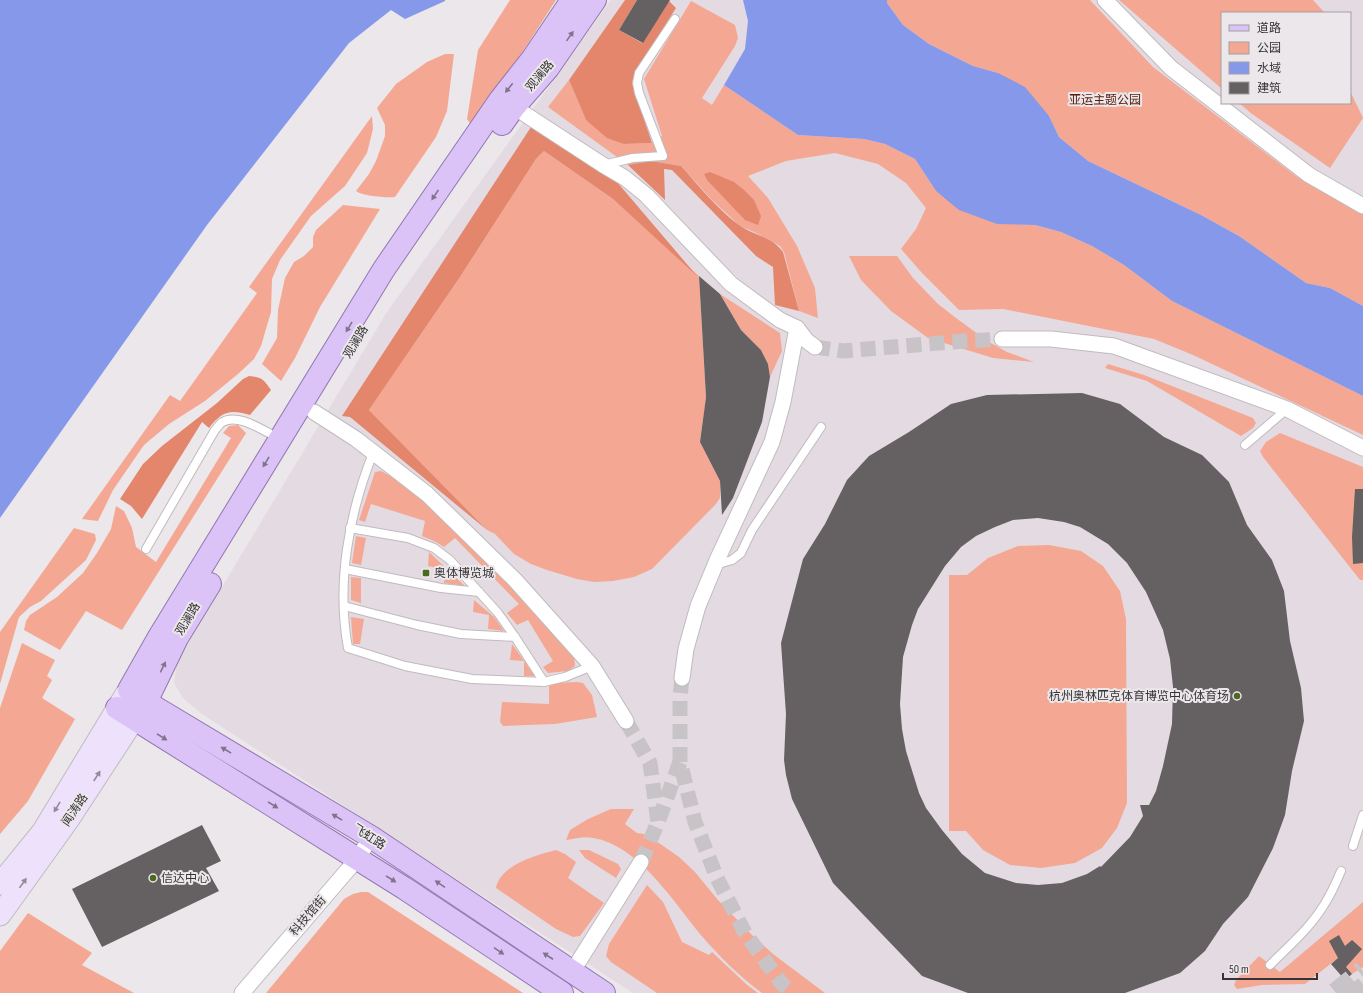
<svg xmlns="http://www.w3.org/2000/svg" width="1363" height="993" font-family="'Sofia Sans Condensed','Noto Sans SC',sans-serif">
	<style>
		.built { fill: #e4dae1; fill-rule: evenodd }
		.green { fill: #f4a893 }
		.forest { fill: #e4866b }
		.water { fill: #8698ea }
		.building { fill: #656061; fill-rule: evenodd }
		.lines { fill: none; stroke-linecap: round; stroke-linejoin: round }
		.minor-tunnel { stroke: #c7c3c6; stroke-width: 15; stroke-dasharray: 15 8; stroke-linecap: butt }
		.secondary-tunnel { stroke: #c7c3c6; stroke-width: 21; stroke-dasharray: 21 10; stroke-linecap: butt }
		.service-casing { stroke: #bfbbbe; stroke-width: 10 }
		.minor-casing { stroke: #bfbbbe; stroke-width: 17 }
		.secondary-casing { stroke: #bfbbbe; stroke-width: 23 }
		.primary-casing { stroke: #9277b1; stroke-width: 24 }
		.service { stroke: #fff; stroke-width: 8 }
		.minor { stroke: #fff; stroke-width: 15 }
		.secondary { stroke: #ede1fc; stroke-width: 21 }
		.primary { stroke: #dbc3f8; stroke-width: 22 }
		.oneway { fill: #80748d }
		.oneway2 { fill: #928a98 }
		.poi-dot { fill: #4b6a20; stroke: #ebe7ea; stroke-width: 1.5 }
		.labels { text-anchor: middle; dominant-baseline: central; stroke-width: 4; stroke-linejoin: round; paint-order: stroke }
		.street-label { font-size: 12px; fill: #363435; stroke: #ebe7ea }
		.park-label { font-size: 12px; fill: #5b200f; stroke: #ebe7ea }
		.poi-label { font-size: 12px; fill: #363435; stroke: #ebe7ea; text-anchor: start }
	</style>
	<rect width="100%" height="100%" fill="#ebe7ea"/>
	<path class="built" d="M611,0H1363V993H633L202,714L183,698L174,683L177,662L387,312ZM1222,13H1350V103H1222Z"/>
	<g class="green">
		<path d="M510,0H556L527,45L472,126L467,119L478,50Z"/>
		<path d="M887,0H1090L1153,67L1296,176L1363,213V306L1330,288L1306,283L1239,236L1201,215L1088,161L1059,137L1049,116L998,73L973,66L929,44L903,25L887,3Z"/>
		<path d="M1119,0H1313L1325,13H1222V89Z"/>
		<path d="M691,1L735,25L738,38L735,46L702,98L712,105L724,85L798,135L864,139L885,144L915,159L936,191L997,223L1035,225L1061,232L1092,246L1124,265L1172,301L1363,396V435L1193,355L1154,339L1003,309L959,310L922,273L901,249L916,229L926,208L906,183L878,164L835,153L786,161L748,176L768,198L797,246L815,288L818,318L799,311L784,252L780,246L754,232L740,226L712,200L681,166L651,161L628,165L548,107L569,80L586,120L624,144L652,143L662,136L644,79Z"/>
		<path d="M445,54H454L447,111L436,137L395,197C386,198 362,196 356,191L369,174L376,161L385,136V125L377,108L396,84L427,62Z"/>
		<path d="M1350,91L1363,118L1330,168L1252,114L1239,103H1350Z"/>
		<path d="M372,116L373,129L367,153L345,186L311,216L280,260L272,279L271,312L261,346L254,359L238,374L205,401L169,424L144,445L113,490L98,521L82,519L170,395L180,401L257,293L249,287Z"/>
		<path d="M544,151L613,199L699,276L706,397L700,442L720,481V498L715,505L652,569L634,577L613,581L594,582L577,579L547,570L531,564L514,554L495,534L487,530L369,410L460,277L536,159Z"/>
		<path d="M343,205L380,209L320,307L295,358L281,381L262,364L277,338L278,310L285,278L294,262L304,256L313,247V237L316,230Z"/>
		<path d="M849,256H897L913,278L938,304L956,318L989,342L1007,352L1034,362L993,358L928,338L891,311L861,280Z"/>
		<path d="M720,294L780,333L782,351L770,377L768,364L761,350L741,330Z"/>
		<path d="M1108,364L1144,375L1253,418L1256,423L1253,428L1241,436L1147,381L1105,368Z"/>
		<path d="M238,425L246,433L122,630L86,611L60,650L24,630L26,621L30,615L57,597L83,573L97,553L111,529L116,506L124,511L132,528L136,547L156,562L231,438L223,433L229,426Z"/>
		<path d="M1280,433L1363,467V580H1360L1263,457L1260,451L1266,442Z"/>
		<path d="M381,471L392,477L423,501L509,583L574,656L575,666L568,671L548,673L543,667L553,661L528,620L517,625L507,613L519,604L455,538L444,547L436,542L422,536L425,521L371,504L365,522L359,520L375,472Z"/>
		<path d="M74,528L95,534L96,540L86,560L41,601L30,607L19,617L0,684V632Z"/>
		<path d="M356,536L366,538L361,565L352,563Z"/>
		<path d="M1049,545L1081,551L1103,566L1120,591L1126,619L1127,803L1117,828L1102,848L1075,863L1041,868L1010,865L983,850L966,831H949V575H967L988,558L1018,546Z"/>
		<path d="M429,552L465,586L444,583L446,570L428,566Z"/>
		<path d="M351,577L361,578V603L351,600Z"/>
		<path d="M474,600L494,617L504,631L488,629L489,615L473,612Z"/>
		<path d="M351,617L364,619L360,644H353Z"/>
		<path d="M22,643L55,660L47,676L52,680L42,698L75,719L28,801L0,834V708Z"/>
		<path d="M512,644L535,676H524V661L510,660Z"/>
		<path d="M577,682L583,683L592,695L597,717L555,724L503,726L500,722L502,702L549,704V683Z"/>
		<path d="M611,809H634L625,824L637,833L644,834L659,843L679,857L695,872L718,900L753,936L773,954L825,993H762C740,977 718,955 700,934C673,901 638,845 593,838C585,836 574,839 566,840L570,830L588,819Z"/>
		<path d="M556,850L565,854L576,862L568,878L604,903L580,936L573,937L556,929L496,888C500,865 536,855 556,850Z"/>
		<path d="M579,850H589L618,864L621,869L616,878L585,858Z"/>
		<path d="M647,885L663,902L682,942L709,955L712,952L746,984L758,993H657L611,962L606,956L609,944Z"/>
		<path d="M361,892H368L523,993H266L344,899L353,894Z"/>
		<path d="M1363,902V967L1352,974L1338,958L1305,984L1262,985L1237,989L1234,985L1236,980L1259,956L1280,972Z"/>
		<path d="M28,913L92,953L82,965L134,993H0V951Z"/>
	</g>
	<g class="forest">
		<path d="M625,0H637L619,30L642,43L669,1L676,8L636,71L632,83L652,143L624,144L607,138L586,120L569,80Z"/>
		<path d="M531,127L549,137L617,182L697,276L613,199L544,151L536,159L460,277L369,410L487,530L350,417L342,416Z"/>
		<path d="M651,161L681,166C699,186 717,209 739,225C754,236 772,236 783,252L799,311L775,305L773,267L756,256L672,170L664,169L665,200L628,165Z"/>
		<path d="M710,172L734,182L744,190L754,200L761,216L758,225L745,220L707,180L704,174Z"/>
		<path d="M249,376C262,377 264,380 271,390L250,415C230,409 222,411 209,428L202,422L142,519L131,506L120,499L143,464L162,446L217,403L243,379Z"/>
	</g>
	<g class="water">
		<path d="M0,0H445V1L405,19L391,10L349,43L207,225L0,518Z"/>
		<path d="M743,0H887V3L903,25L929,44L973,66L998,73L1025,87L1049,116L1059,137L1088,161L1201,215L1239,236L1306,283L1330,288L1363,306V396L1172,301L1124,265L1092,246L1061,232L1035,225L997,224L959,210L936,191L915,159L885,144L864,139L798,135L724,85L745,49L748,21Z"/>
	</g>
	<g class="building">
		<path d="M637,0H670L643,43L619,30Z"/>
		<path d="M699,276L720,294L741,330L761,350L768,364L770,377L762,422L733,498L722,515L720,481L700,442L706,397Z"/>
		<path d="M1082,393L1120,404L1164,437L1202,455L1229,482L1247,525L1272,560L1284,591L1290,641L1301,688L1304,721L1292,771L1285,815L1273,848L1248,897L1223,924L1205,951L1180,973L1125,993H968L922,976L833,883L792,799L786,775L784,760L786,714L781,643L803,559L825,524L847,480L869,456L909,432L951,404L987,395ZM1038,518L1064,522L1080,527L1108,544L1127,563L1146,592L1163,630L1170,659L1173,687L1172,724L1163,766L1156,791L1149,805H1140L1143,816L1130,837L1101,867L1100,866L1087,874L1062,883L1038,885L1016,883L985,873L962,854L942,830L926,808L919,793L906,751L902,729L900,704L903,657L912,625L918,609L945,566L961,547L976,536L995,527L1013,520Z"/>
		<path d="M1355,489H1363V563L1353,564L1352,537Z"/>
		<path d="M202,825L221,861L206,868L219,891L102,947L72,889Z"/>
		<path d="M1339,935L1345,946L1352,940L1362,949L1346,967L1352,974L1345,980L1331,964L1338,958L1329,941Z"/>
	</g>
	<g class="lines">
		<g class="minor-tunnel">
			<path d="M815,347L843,351L964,341L1002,339"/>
			<path d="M682,678L680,697V762L695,822L717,878L745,933L782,984L793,993"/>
			<path d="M626,721L650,763L658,822"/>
			<path d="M641,862L658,822L680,762"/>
			<path d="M1352,993L1363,984"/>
		</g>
		<path class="secondary-tunnel" d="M1336,993L1363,971"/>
		<g class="service-casing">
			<g id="service">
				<path d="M603,165L633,158L663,156L639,93L637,83L639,73L675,19"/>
				<path d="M1245,445L1287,409"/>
				<path d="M373,453C349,514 336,583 348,648L405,666L472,679L544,682L565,677L592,666"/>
				<path d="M350,528L408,538L434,548L450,560L498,613L515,637L544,682"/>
				<path d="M146,549L215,430C217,428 219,425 221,423C237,411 265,432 280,439"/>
				<path d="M715,565L732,560L741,553L752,530L821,427"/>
				<path d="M345,569L441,588L479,592"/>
				<path d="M344,606L417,625L461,634L515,637"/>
				<path d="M1353,846L1363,815"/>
				<path d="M1270,965C1289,946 1310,928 1324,905C1331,894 1336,883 1341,871"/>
			</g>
		</g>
		<g class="minor-casing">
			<g id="minor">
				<path d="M1105,0L1171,68L1309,175L1363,206"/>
				<path d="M514,107L603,165L625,178L646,195L731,284L780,320L797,328L807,341L815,347"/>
				<path d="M1002,339H1051L1114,346L1287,409L1363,448"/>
				<path d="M314,412L356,439L427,494L515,580L592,666L626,721"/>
				<path d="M682,678L686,649L698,606L718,558L772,442L783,402L797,328"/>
				<path d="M572,972L641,862"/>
				<path d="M242,993L358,858L371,837"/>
			</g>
		</g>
		<g class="secondary-casing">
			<g id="secondary">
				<path d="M0,884L43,831L126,694"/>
				<path d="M0,915L69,819L144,704"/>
			</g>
		</g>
		<g class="primary-casing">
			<g id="primary">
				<path d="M572,0L533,58L500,100L384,269L159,637L129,690L146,702L371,837L604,993"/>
				<path d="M502,124L514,107L548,68L595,0"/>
				<path d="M146,702L177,638L210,584"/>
				<path d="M117,708L404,888L562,993"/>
			</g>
		</g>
		<use href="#service" class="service"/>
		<use href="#minor" class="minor"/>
		<use href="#secondary" class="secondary"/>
		<use href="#primary" class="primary"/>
	</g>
	<defs><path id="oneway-solid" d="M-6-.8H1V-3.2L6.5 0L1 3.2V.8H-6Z"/></defs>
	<g class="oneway">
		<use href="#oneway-solid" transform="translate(570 36) rotate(-55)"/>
		<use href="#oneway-solid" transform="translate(509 88) rotate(128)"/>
		<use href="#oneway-solid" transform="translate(435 195) rotate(124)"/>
		<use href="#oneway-solid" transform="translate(349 327) rotate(121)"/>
		<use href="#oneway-solid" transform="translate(266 462) rotate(121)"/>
		<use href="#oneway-solid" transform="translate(163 667) rotate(-64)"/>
		<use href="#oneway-solid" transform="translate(162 737) rotate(32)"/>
		<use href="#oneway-solid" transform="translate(226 750) rotate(-149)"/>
		<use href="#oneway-solid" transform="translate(273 805) rotate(32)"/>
		<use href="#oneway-solid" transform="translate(337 817) rotate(-149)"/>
		<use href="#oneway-solid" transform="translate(391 879) rotate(32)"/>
		<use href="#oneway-solid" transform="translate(440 884) rotate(-146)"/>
		<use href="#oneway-solid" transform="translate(499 951) rotate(34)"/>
		<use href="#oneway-solid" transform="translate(548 956) rotate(-147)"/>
	</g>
	<g class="oneway2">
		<use href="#oneway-solid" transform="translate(97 776) rotate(-57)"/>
		<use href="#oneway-solid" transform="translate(57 807) rotate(121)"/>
		<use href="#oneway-solid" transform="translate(23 883) rotate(-54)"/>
	</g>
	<g class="poi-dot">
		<rect x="422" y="569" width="8" height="8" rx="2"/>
		<circle cx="1237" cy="696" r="4"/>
		<circle cx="153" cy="878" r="4"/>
	</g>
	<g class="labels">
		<g class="street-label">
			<text transform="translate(540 76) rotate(-50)">观澜路</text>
			<text transform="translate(356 342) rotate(-59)">观澜路</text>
			<text transform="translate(188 619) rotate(-59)">观澜路</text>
			<text transform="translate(75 810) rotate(-56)">闻涛路</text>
			<text transform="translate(369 837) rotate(32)">飞虹路</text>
			<text transform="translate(308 916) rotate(-49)">科技馆街</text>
		</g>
		<g class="park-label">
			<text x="1105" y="100">亚运主题公园</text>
		</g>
		<g class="poi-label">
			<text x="434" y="573">奥体博览城</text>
			<text x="1229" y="696" text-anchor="end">杭州奥林匹克体育博览中心体育场</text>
			<text x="161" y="878">信达中心</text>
		</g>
	</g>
	<rect x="1221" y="12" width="130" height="92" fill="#ebe7ea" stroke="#a39fa2"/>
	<rect x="1229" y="25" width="20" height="6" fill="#dbc3f8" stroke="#a39fa2"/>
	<text x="1257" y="32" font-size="12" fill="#363435">道路</text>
	<rect x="1229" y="42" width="20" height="12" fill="#f4a893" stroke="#a39fa2"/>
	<text x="1257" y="52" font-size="12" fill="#363435">公园</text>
	<rect x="1229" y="62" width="20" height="12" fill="#8698ea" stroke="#a39fa2"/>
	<text x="1257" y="72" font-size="12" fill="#363435">水域</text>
	<rect x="1229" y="82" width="20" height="12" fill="#656061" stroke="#a39fa2"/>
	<text x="1257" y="92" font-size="12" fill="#363435">建筑</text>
	<path d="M1223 973v6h94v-6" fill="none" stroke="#363435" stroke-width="2"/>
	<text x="1229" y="973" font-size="12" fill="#363435" stroke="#ebe7ea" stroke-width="3" paint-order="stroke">50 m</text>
</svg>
